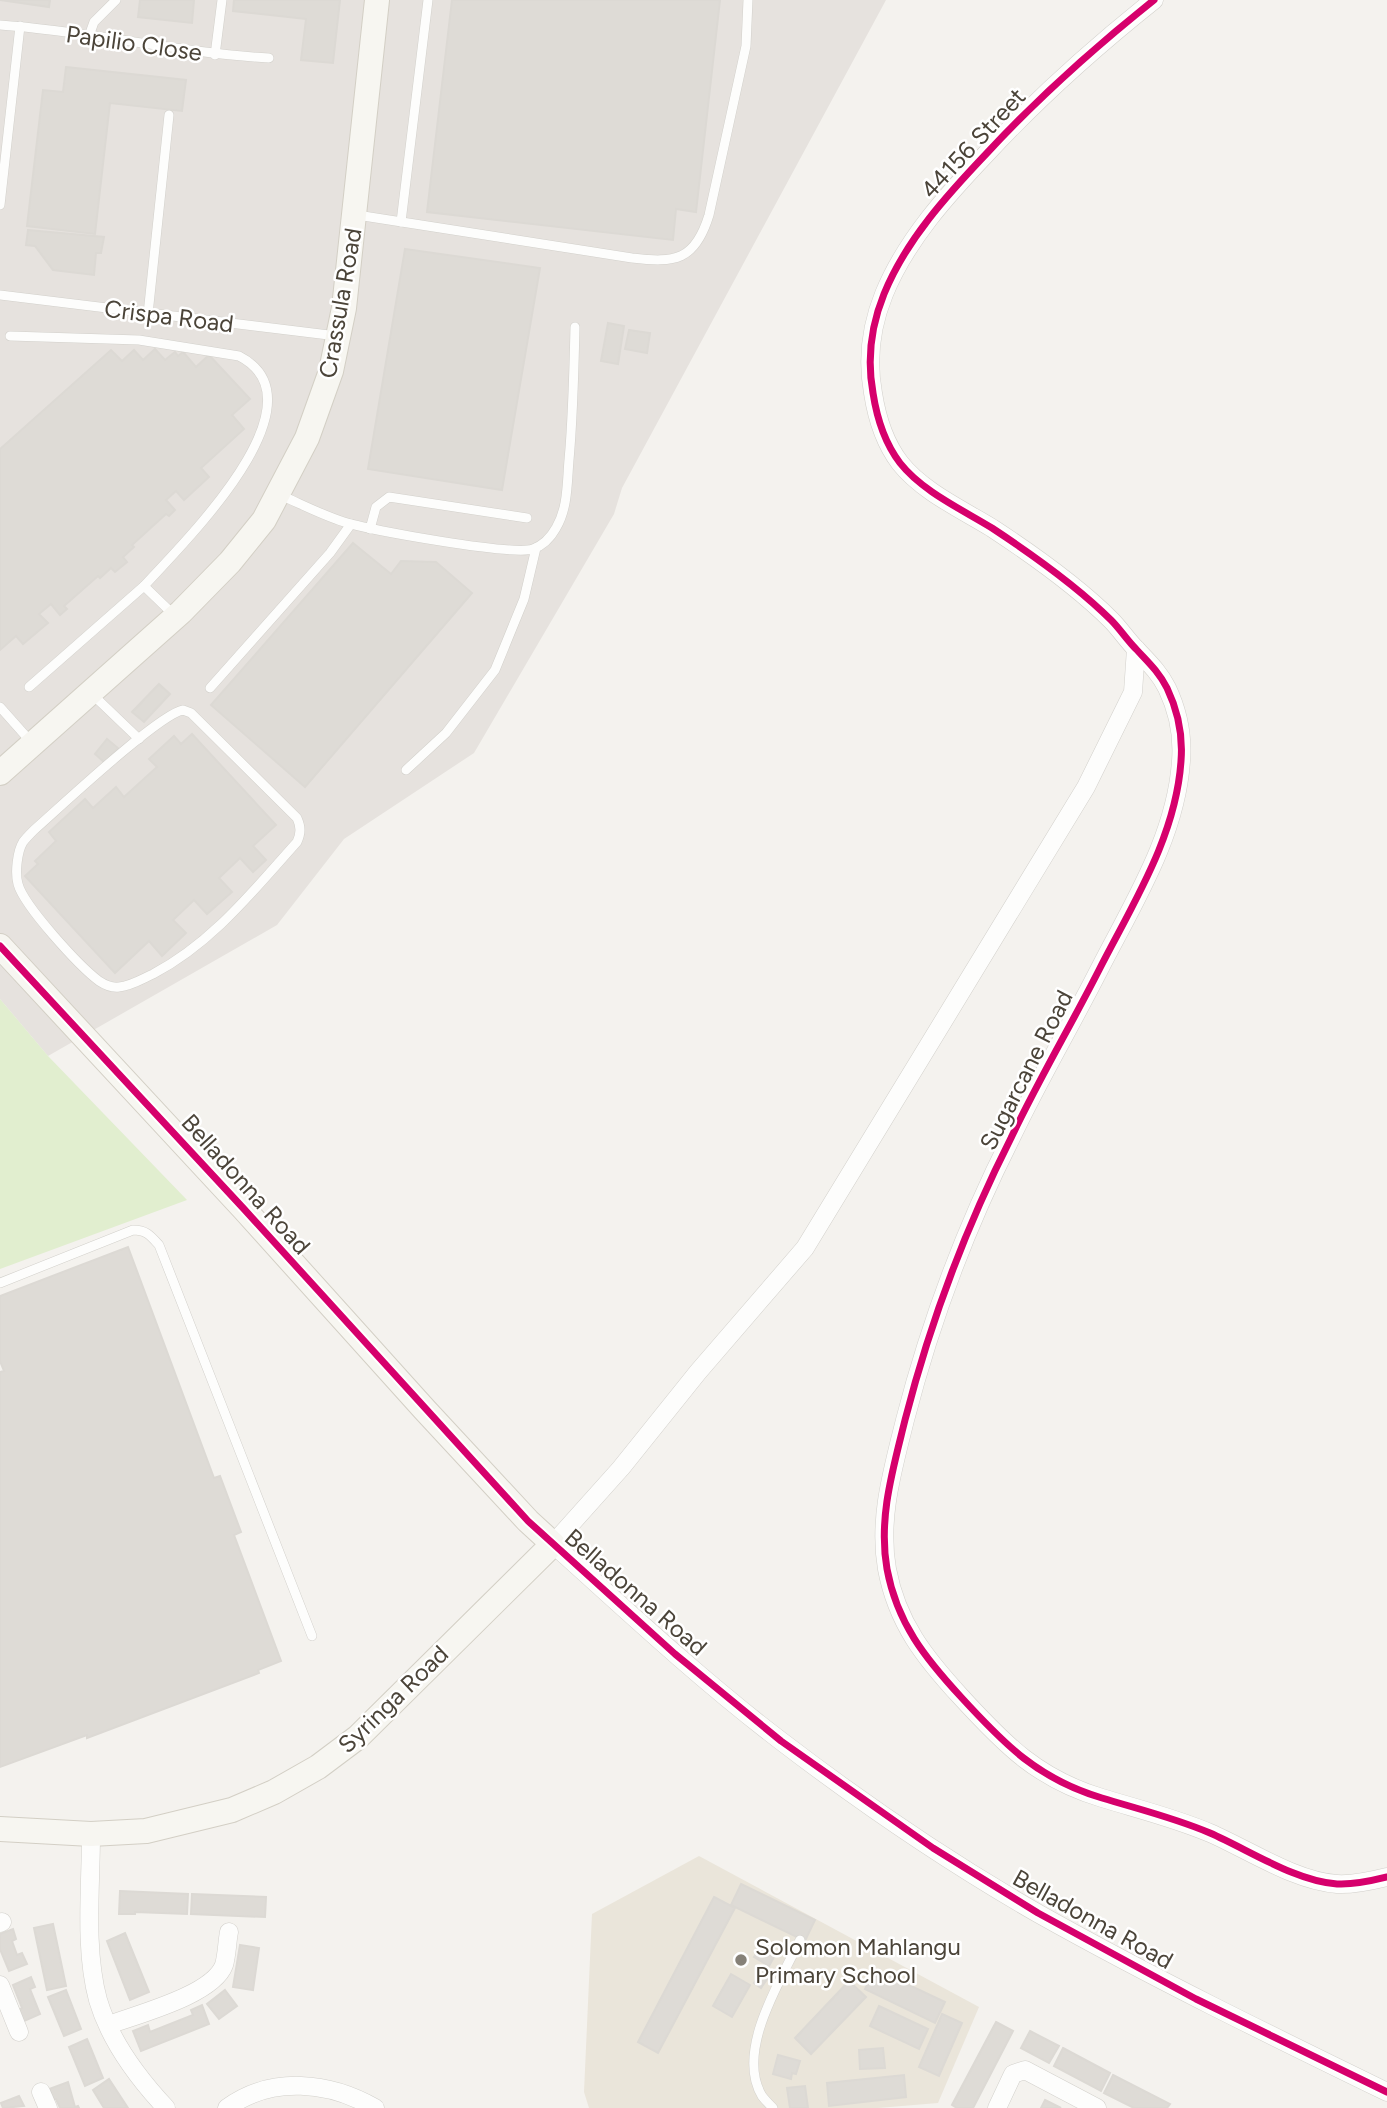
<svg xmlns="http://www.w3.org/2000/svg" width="1387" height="2108" font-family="Figtree,sans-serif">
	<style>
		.industrial { fill: #e6e2de }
		.education { fill: #eae5da }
		.green { fill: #e1eecf }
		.building { fill: #dedbd6; stroke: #dcd9d4; stroke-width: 2 }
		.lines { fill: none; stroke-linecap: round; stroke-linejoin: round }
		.lane-casing { stroke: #d2d0cb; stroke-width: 10 }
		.street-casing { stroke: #d2d0cb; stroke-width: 19 }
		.secondary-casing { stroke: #d3cfc5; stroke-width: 26 }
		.lane { stroke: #fdfdfc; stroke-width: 9 }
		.street { stroke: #fdfdfc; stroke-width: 18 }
		.secondary { stroke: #f7f6f1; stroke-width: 24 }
		.cycleway-casing { stroke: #fff; stroke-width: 11 }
		.cycleway { stroke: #d6006c; stroke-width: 7 }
		.poi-dot { fill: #868178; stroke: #fff; stroke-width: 2.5 }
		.labels { text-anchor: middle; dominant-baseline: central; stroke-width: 5; stroke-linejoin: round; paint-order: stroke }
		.street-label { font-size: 24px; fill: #4b4439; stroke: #fff }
		.poi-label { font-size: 24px; fill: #4b4439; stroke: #fff; text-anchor: start }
	</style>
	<rect width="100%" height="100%" fill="#f4f2ee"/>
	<path class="industrial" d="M0,0H886L622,488L614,514L474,753L344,839L277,925L48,1056L0,999Z"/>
	<path class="education" d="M699,1856L979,2007L938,2103L878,2108H589L584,2092L592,1914Z"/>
	<path class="green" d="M0,999L48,1056L187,1200L0,1269Z"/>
	<g class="building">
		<path d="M0,0H50L49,7Z"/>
		<path d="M140,0H194L192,23L138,17Z"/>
		<path d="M234,0H340L333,63L301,60L306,19L233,11Z"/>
		<path d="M452,0H720L696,212L676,209L673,240L427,212Z"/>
		<path d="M66,67L186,80L182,111L110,103L95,234L27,226L43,90L63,92Z"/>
		<path d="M28,230L104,237L101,253H96L94,275L53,270L35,246L26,245Z"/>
		<path d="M405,249L540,268L502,490L368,469Z"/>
		<path d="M608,323L624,326L618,364L601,361Z"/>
		<path d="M629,330L650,333L647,353L625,349Z"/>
		<path d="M155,349L165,360L175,352L178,356L183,352L196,367L209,355L250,399L232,415L244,429L201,468L209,477L184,500L176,491L166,500L175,510L169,516L166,514L132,545L134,547L123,557L127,562L115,572L111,568L100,578L98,576L64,606L67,609L60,615L51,604L39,614L48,623L23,644L16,636L0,650V449L111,350L122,361L134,350L143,360Z"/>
		<path d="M353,543L391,574L401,561L436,562L472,593L305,787L211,705Z"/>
		<path d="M159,684L170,694L144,722L132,712Z"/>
		<path d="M192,734L276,825L253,846L266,860L253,872L240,858L219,878L232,892L207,914L194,900L173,920L186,933L162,956L149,941L115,973L25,876L38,864L35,861L56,841L49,832L85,799L93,808L116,787L124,797L157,767L149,759L174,736L181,744Z"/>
		<path d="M107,739L118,748L105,763L95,754Z"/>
		<path d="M128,1247L214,1478L220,1476L241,1532L234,1535L281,1661L258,1670L259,1673L87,1738V1735L0,1767V1372L4,1371L0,1361V1296Z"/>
		<path d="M741,1884L815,1920L805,1941L731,1905Z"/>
		<path d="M120,1891L188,1894L187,1914L135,1912V1914H119Z"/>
		<path d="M192,1894L266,1897L265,1917L191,1914Z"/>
		<path d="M714,1897L735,1908L658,2053L638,2042Z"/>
		<path d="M53,1924L66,1986L47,1990L34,1928Z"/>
		<path d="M13,1929L16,1939L12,1941L17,1955L22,1953L27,1964L9,1971L0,1949V1934Z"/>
		<path d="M125,1933L149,1992L130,2000L107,1941Z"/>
		<path d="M240,1945L259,1948L253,1990L233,1987Z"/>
		<path d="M760,1948L774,1957L769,1966L754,1957Z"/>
		<path d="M875,1969L945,2002L935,2023L865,1989Z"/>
		<path d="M763,1970L770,1975L761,1988L754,1983Z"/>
		<path d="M731,1974L750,1985L732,2017L713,2006Z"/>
		<path d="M31,1977L35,1987L30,1989L40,2014L22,2022L17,2011L22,2008L13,1985Z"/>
		<path d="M849,1981L866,1997L811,2054L795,2038Z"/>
		<path d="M66,1990L81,2029L64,2036L48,1997Z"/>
		<path d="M225,1990L237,2006L219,2019L207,2004Z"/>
		<path d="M202,2005L209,2024L141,2051L133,2031L148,2025L150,2032L193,2015L191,2010Z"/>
		<path d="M879,2006L928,2029L919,2049L870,2026Z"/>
		<path d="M942,2014L962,2023L939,2076L919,2067Z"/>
		<path d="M996,2022L1013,2031L973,2108H957L952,2105Z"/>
		<path d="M1030,2031L1059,2046L1049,2063L1021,2048Z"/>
		<path d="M87,2039L103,2078L85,2086L69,2047Z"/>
		<path d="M883,2048L885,2068L860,2069L859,2050Z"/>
		<path d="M1063,2048L1110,2073L1101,2091L1054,2066Z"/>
		<path d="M778,2055L800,2061L796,2074L792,2073L791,2079L773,2074Z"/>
		<path d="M904,2075L906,2097L829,2106L827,2083Z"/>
		<path d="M1113,2075L1170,2104L1167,2108H1134L1104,2093Z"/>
		<path d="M109,2079L128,2108H104L93,2090Z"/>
		<path d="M68,2082L75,2107L78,2106L79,2108H60L56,2099H53L49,2089Z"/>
		<path d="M805,2086L808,2108H790L787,2088Z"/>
		<path d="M19,2096L24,2106L3,2108L1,2103Z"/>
		<path d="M1045,2100L1061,2108H1041Z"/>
	</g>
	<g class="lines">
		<g class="lane-casing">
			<g id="lane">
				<path d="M0,25C90,31 178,53 269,58"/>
				<path d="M89,36L94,22L116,0"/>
				<path d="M215,55L222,0"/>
				<path d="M0,205L20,26"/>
				<path d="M357,215L632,258C675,263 695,261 709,215L746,46L748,0"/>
				<path d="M401,222L428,0"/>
				<path d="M0,295L337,336"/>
				<path d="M148,314L169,115"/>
				<path d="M10,336L139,340L239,356C329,402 181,545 144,586L175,616"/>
				<path d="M280,495C301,504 322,515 344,522C369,530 513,556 533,549C544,545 551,537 556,528C568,508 567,483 569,460C573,416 574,371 575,327"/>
				<path d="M370,529L376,507L389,497L527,518"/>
				<path d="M29,687L144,586"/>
				<path d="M210,688L330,553L351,524"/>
				<path d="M92,694L139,739"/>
				<path d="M0,707L32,743"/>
				<path d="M183,710L191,713L297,818C301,827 301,833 297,842C253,891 212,943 153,974C142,979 131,986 119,987C111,988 105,985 99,981C79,966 24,906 18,884C15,873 17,852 23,842C26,838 30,834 34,830C58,809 159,714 183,710Z"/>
				<path d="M406,770L446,733L495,670L524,599L536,548"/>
				<path d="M0,1283L133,1230C146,1230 150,1235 159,1245L312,1636"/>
				<path d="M773,2108C769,2104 765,2100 762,2096C735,2051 781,1980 800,1940"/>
			</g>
		</g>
		<g class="street-casing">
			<g id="street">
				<path d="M1154,0C1095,47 1039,97 987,153C947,195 906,240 884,294C871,326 867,360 873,393C877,419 884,442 900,463C922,491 961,509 992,528C1030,553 1079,588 1111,620C1120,629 1127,640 1136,649C1148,662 1159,672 1167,688C1178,711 1183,736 1181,761C1176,837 1132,905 1099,970C1070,1027 1038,1081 1011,1138C966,1227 930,1323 905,1420C893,1469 878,1518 887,1569C897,1623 925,1658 961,1697C1005,1745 1038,1779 1102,1798C1138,1809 1175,1818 1210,1833C1249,1850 1295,1881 1337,1884C1354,1885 1371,1881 1387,1877"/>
				<path d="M1136,649L1133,692L1086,787L805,1248L698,1372L621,1468L553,1544C627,1611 701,1680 781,1741C862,1803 950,1863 1039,1914C1153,1978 1270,2035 1387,2092"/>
				<path d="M91,1834C91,1887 84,1949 98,2000C110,2041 137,2077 166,2108"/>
				<path d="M0,1923L2,1922"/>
				<path d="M0,1985L19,2032"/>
				<path d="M109,2025C138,2014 213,1995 224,1965C227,1955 227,1942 229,1932"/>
				<path d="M41,2092L48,2108"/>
				<path d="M227,2108C272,2075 330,2082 375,2108"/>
				<path d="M997,2108L1013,2074L1025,2070L1097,2108"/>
			</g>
		</g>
		<g class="secondary-casing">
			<g id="secondary">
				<path d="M0,773L181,612L230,562L264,520L307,438L331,371L344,308L377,0"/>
				<path d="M0,946L244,1209L425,1410L528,1521L553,1544L358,1737L318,1767L274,1792L232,1810L146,1831L91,1834L0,1829"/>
			</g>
		</g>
		<use href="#lane" class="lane"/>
		<use href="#street" class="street"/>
		<use href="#secondary" class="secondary"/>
		<g class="cycleway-casing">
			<g id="cycleway">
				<path d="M1154,0C1095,47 1039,97 987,153C947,195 906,240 884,294C871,326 867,360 873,393C877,419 884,442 900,463C922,491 961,509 992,528C1030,553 1079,588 1111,620C1120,629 1127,640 1136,649C1148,662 1159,672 1167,688C1178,711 1183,736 1181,761C1176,837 1132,905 1099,970C1070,1027 1038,1081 1011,1138C966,1227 930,1323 905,1420C893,1469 878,1518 887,1569C897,1623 925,1658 961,1697C1005,1745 1038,1779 1102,1798C1138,1809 1175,1818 1210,1833C1249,1850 1295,1881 1337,1884C1354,1885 1371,1881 1387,1877"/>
				<path d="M0,946L244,1209L528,1521L675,1654L781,1741L933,1848L1038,1913L1196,1999L1387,2092"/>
			</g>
		</g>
		<use href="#cycleway" class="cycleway"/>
	</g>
	<circle class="poi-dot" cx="741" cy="1960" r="7"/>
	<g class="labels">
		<g class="street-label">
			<text transform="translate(134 43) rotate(8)">Papilio Close</text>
			<text transform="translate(973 143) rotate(-47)">44156 Street</text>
			<text transform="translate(340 303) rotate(-80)">Crassula Road</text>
			<text transform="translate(169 316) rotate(7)">Crispa Road</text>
			<text transform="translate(1026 1070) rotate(-63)">Sugarcane Road</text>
			<text transform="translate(246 1184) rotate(48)">Belladonna Road</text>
			<text transform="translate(636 1592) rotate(41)">Belladonna Road</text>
			<text transform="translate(393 1699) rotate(-44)">Syringa Road</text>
			<text transform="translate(1093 1919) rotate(29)">Belladonna Road</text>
		</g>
		<g class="poi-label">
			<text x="755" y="1946">Solomon Mahlangu<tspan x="755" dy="28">Primary School</tspan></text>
		</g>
	</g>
</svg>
